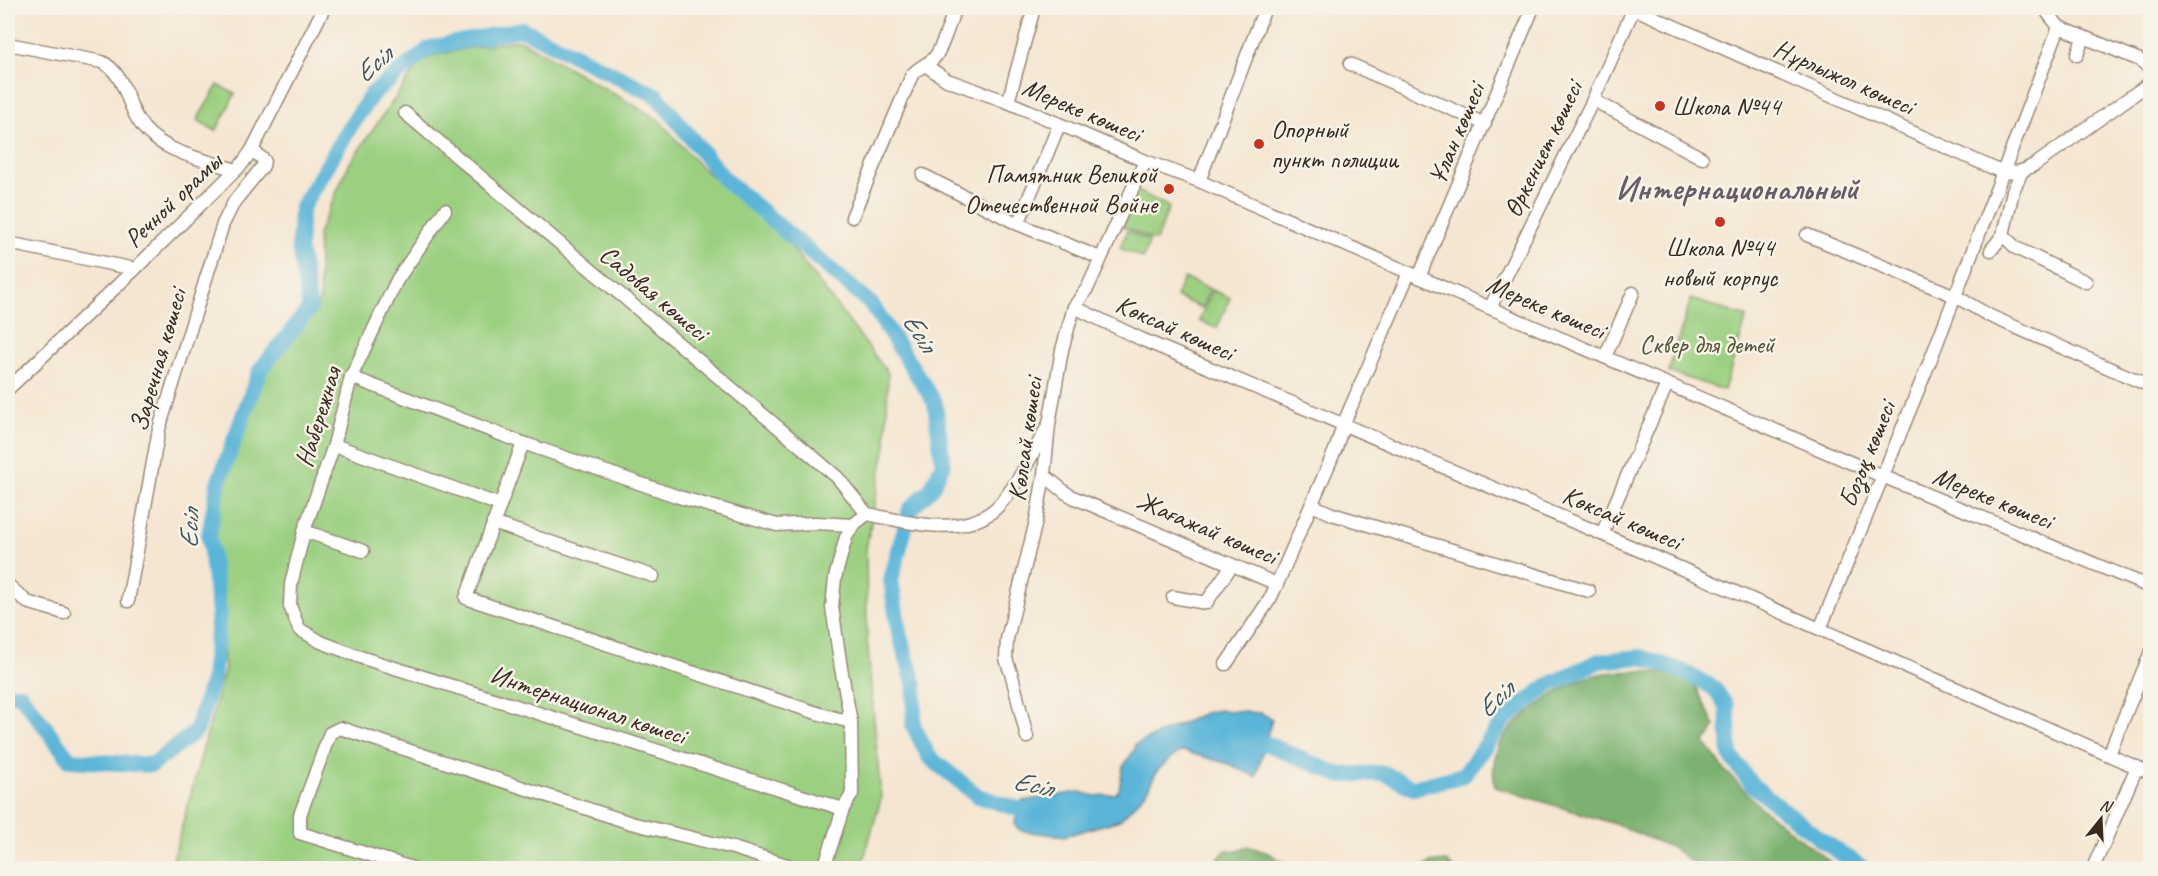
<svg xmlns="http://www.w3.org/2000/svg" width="2158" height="876" font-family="Caveat,sans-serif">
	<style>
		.green { fill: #9bd081; stroke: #6b7d50; stroke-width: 1.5 }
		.forest { fill: #7cb26f; stroke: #5c6e46; stroke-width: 1.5 }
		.water { fill: #5ab5d8; stroke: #4a707b; stroke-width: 1.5 }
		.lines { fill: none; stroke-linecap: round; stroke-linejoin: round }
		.river { stroke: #5ab5d8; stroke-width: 16 }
		.minor-casing { stroke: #988878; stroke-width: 15 }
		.minor { stroke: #fff; stroke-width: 12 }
		.poi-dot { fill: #c8321e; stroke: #f7f3e8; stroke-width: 2 }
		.labels { text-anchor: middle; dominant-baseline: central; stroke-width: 5; stroke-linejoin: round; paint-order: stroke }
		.street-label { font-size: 26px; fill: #3b2a1e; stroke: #f7f3e8 }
		.poi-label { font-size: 26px; fill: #3b2a1e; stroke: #f7f3e8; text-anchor: start }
		.park-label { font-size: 26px; fill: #535437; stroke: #f7f3e8 }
		.water-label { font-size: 27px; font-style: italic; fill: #445456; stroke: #f7f3e8 }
		.district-label { font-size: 32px; font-weight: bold; fill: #6a5b67; stroke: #f7f3e8 }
	</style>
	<rect width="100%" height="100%" fill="#f7f3e8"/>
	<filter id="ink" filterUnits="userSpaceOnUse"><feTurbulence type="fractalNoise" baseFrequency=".0167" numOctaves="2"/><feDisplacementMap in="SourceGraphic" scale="12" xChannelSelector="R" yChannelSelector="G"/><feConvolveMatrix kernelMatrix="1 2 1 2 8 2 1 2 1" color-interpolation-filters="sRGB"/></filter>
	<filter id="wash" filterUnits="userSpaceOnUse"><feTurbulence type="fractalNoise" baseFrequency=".008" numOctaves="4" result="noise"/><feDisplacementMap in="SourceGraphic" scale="24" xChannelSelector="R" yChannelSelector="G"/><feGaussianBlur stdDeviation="1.35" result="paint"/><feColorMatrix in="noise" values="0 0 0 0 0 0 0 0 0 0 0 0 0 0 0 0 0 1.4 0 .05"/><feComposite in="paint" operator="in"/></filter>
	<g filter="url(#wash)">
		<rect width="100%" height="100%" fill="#f5e6d1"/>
		<g class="green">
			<path d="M520,40L658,119L699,165L790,245L888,373L886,445L866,549L867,638L881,799L861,868H186L172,863L225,668L208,506L261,374L320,301L318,234L349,164L423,58L469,48Z"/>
			<path d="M218,85L235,94L216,131L197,120Z"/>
			<path d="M1138,191L1169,207L1156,241L1122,226Z"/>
			<path d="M1127,231L1150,241L1143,258L1120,248Z"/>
			<path d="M1184,278L1210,289L1202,308L1176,297Z"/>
			<path d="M1212,290L1230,298L1217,328L1199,321Z"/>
			<path d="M1691,299L1747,317L1724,390L1668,372Z"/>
		</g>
		<g class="forest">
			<path d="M1642,671L1690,675L1715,726L1705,743L1724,769L1761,808L1838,868H1700L1673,848L1612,823L1495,787C1492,772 1493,761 1498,747C1508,721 1566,683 1592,676C1607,671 1626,672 1642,671Z"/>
			<path d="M1247,846L1271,854L1284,863L1283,868H1210L1226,850L1236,851Z"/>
			<path d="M1446,861L1453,868H1403H1419L1430,863Z"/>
		</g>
		<path class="water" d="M1220,710L1261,713L1272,719L1256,777L1229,764L1183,751L1173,756L1157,771L1147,791L1120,820L1065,836L1021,831L1014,825L1022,801L1080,792L1095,796L1115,794L1119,790L1123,767L1136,747L1134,745L1207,712Z"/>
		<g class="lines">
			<g class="river">
				<path d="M8,694H20L70,760L152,765L196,731L213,678L219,612L209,536L218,484L260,370L310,308L299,248L301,209L350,127L372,94L430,48L522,29L657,96L725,180L872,305L935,403L943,464L931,489L910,509L891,580L899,633L915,686L913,725L929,757L978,796L1040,816"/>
				<path d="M1244,742L1268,744L1339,775L1384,773L1413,788L1464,775L1504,720L1547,686L1599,661L1641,657L1680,670L1714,688L1727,707L1730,755L1752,785L1820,839L1863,868"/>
			</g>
		</g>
	</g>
	<g filter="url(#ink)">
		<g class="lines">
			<g class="minor-casing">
				<g id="minor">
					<path d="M1633,8L2004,173L2022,171L2036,164L2150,83"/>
					<path d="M2059,27L2140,60L2150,68"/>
					<path d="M8,44L102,62C124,73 126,100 138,120C157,152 203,159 236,170"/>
					<path d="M2077,55L2083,38"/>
					<path d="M1350,64L1485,124"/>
					<path d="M925,65L947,80L1008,102L1145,161L1199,181L1490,308L1882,476L2150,587"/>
					<path d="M1593,100L1702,158"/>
					<path d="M1008,102L1034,8"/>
					<path d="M405,113L837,477L867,514"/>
					<path d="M923,175L1018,224L1100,258"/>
					<path d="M1199,181L1265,8"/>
					<path d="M445,210L397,280L351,377L334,445L305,528L291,584L290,606L299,629L321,642L363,658L843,809"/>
					<path d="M852,217L912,75C918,67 928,65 935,57C943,47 950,21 955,8"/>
					<path d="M1018,224L1059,125"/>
					<path d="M1807,235L1955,296L1990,316L2150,386"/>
					<path d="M2003,235L2013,191L2022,171"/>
					<path d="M8,243L135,269"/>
					<path d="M1991,250L2003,235L2016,248L2086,282"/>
					<path d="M1419,277L1533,8"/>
					<path d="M1074,307L1141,339L1602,534L2150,773"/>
					<path d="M1490,308L1593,100L1634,8"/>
					<path d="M1605,357L1633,293"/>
					<path d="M351,377L523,443L679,497L777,525L815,523L853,525"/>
					<path d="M8,389L135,269L242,164L252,150L324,8"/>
					<path d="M523,443L466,598L820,714L851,722"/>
					<path d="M334,445L500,505"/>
					<path d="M1044,475L1066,493L1075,498L1277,584L1336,448L1343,425L1409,273"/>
					<path d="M1312,505L1332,514L1589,591"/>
					<path d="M493,523L653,576"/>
					<path d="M304,531L363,551"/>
					<path d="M1602,534L1667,384"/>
					<path d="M8,585L27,602L64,613"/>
					<path d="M1173,597L1206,603L1232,565"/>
					<path d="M128,601L159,429L223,224L234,202L263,166L264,160L252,150"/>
					<path d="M1820,629L1932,356L2059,27L2048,13L2047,8"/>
					<path d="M1226,664L1270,599L1277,584"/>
					<path d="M1027,737L1012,676L1006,659L1007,639L1036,521L1044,475L1049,424L1062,350L1074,307L1088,287L1145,161"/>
					<path d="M2109,754L2150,654"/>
					<path d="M412,868L300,833V815L330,733L340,728L631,823L733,848L796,868"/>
					<path d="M824,868L843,809L852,794L851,722L841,668L832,607L835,578L846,537L853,525L867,514C904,521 956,537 990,513C1012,498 1035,448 1049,424"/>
					<path d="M2093,868L2137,767"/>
				</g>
			</g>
			<use href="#minor" class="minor"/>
		</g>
	</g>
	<g class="poi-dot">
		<circle cx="1660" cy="106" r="6"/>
		<circle cx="1259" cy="144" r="6"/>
		<circle cx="1169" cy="189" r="6"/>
		<circle cx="1720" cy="222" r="6"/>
	</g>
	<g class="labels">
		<g class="street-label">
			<text transform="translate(1844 77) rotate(24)">Нұрлыжол көшесі</text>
			<text transform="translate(1082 110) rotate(23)">Мереке көшесі</text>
			<text transform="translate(1456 134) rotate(-67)">Ұлан көшесі</text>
			<text transform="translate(1543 149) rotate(-64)">Өркениет көшесі</text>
			<text transform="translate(173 200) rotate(-44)">Речной орамы</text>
			<text transform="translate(654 293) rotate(40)">Садовая көшесі</text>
			<text transform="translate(1546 307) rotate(23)">Мереке көшесі</text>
			<text transform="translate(1175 328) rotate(24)">Көксай көшесі</text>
			<text transform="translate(158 360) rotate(-74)">Заречная көшесі</text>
			<text transform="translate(318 417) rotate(-73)">Набережная</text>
			<text transform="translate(1025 439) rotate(-82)">Көлсай көшесі</text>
			<text transform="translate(1867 454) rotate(-68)">Бозоқ көшесі</text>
			<text transform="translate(1993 498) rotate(22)">Мереке көшесі</text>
			<text transform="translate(1622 518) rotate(23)">Көксай көшесі</text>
			<text transform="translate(1207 528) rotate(23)">Жағажай көшесі</text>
			<text transform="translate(588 705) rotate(18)">Интернационал көшесі</text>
		</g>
		<g class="poi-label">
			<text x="1672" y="106">Школа №44</text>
			<text x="1271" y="129">Опорный<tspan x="1271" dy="30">пункт полиции</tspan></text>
			<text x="1157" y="174" text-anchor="end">Памятник Великой<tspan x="1157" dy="30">Отечественной Войне</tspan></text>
			<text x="1720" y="247" text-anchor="middle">Школа №44<tspan x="1720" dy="30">новый корпус</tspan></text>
		</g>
		<g class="park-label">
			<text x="1707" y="344">Сквер для детей</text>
		</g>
		<g class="water-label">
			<text transform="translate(373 64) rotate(-42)">Есіл</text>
			<text transform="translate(920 332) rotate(57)">Есіл</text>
			<text transform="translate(189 529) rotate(-88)">Есіл</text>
			<text transform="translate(1495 699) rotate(-44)">Есіл</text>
			<text transform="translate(1033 784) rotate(12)">Есіл</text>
		</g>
		<g class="district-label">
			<text x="1737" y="188">Интернациональный</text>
		</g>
	</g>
	<rect width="2158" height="876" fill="none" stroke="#f7f3e8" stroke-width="30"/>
	<g transform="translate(2101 819) rotate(18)" stroke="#f7f3e8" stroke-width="4.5" paint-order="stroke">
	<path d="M0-4.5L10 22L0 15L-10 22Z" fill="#3b2a1e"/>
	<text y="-9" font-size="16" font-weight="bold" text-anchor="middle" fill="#3b2a1e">N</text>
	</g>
</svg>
